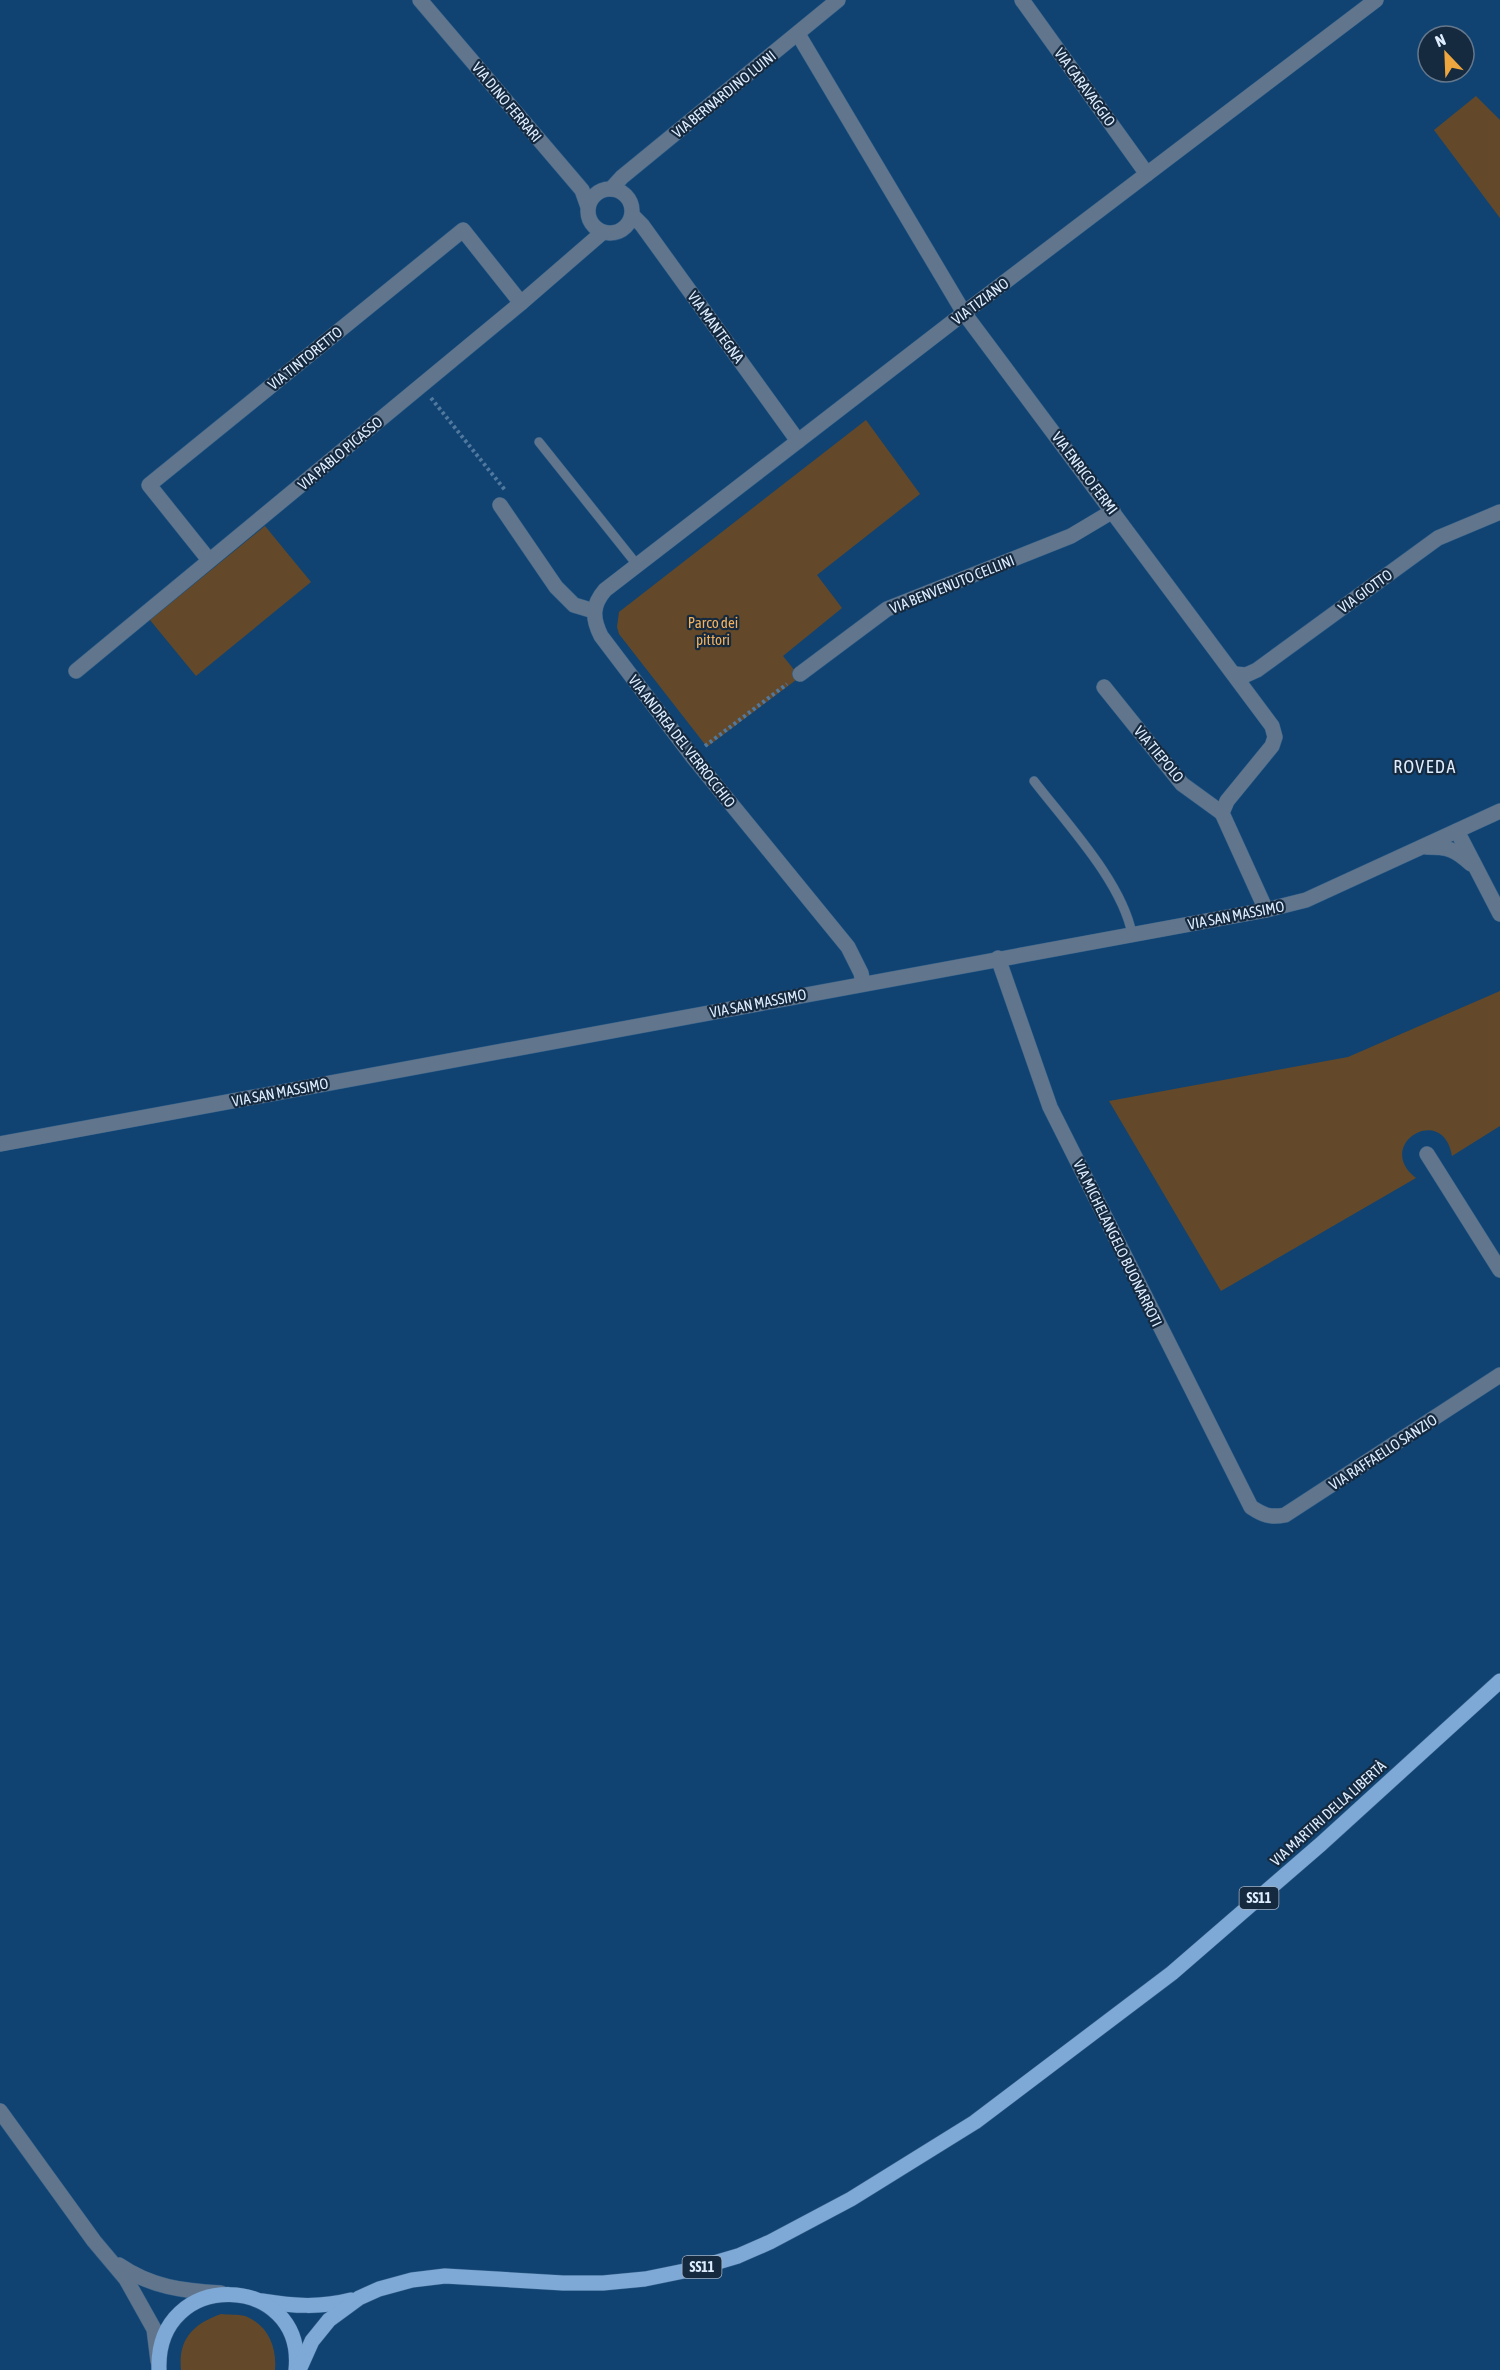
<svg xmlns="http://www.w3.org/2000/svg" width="1500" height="2370" font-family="'Asap Condensed',sans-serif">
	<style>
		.green { fill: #634929 }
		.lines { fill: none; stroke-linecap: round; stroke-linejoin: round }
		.service-casing { stroke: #315e88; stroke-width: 10 }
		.minor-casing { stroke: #315e88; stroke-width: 16 }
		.tertiary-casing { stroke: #315e88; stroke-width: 16 }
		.primary-casing { stroke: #315e88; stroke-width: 16 }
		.path { stroke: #51789e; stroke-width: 4; stroke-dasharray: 3 3; stroke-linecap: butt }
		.service { stroke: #61768d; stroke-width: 9 }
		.minor { stroke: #61768d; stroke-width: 15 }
		.tertiary { stroke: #61768d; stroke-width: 15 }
		.primary { stroke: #7ea8d6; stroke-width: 15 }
		.labels { text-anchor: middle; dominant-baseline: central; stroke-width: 4.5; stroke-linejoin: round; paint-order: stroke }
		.shield { fill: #15293f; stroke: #a2b2c5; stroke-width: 1.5 }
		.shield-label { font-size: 14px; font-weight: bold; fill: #deedfe }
		.street-label { font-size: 15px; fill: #deedfe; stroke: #15293f }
		.park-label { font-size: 15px; fill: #f4b25d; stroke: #15293f }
		.quarter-label { font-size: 18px; letter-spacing: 1.5px; fill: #deedfe; stroke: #15293f }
	</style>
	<rect width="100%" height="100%" fill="#104372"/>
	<g class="green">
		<path d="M1476,96L1500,120V218L1434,130Z"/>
		<path d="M866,420L920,494L817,575L842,608L783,656L800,677L707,747L619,634L617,627L619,612Z"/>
		<path d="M265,526L311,582L196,676L150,620Z"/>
		<path d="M1500,991V1126L1452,1156C1443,1102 1373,1145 1416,1178L1221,1291L1109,1101L1348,1057Z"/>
		<path d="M221,2314C228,2315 238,2314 245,2316C268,2325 277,2347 275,2370H181C178,2339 193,2324 221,2314Z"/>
	</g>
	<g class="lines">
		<g class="service-casing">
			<g id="service">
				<path d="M539,442L638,566"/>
				<path d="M1034,781C1067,824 1122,882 1132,934"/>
			</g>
		</g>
		<g class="minor-casing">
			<g id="minor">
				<path d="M420,0L582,190L588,207"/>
				<path d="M1022,0L1147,174"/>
				<path d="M798,34L964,313L1272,726L1275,737L1272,746L1227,801L1222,813L1266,910"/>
				<circle cx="610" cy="211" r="22"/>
				<path d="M611,189L622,177L838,0"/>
				<path d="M632,215L642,225L798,441"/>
				<path d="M500,505L556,587L574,605L594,611"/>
				<path d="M209,560L149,485L463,230L521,303"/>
				<path d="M76,671L521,303L603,232"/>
				<path d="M800,674L887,609L1071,536L1113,511"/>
				<path d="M1235,674L1246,675L1257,670L1438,538L1500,512"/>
				<path d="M1104,687L1182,784L1222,813"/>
				<path d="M1457,831L1500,914"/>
				<path d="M1426,847C1448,847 1455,849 1471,864"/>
				<path d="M998,958L1050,1107L1251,1507C1263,1515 1270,1518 1285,1515L1500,1375"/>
				<path d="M863,983L861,973L848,947L692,756L601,636C592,618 592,605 605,590L964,313L1376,0"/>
				<path d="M0,1144L1266,910L1306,900L1500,811"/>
				<path d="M1427,1154L1500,1270"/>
			</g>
		</g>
		<g class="tertiary-casing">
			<g id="tertiary">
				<path d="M0,2111L94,2241L126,2279L154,2329L158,2361"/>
				<path d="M119,2265C151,2287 183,2291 221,2293"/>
			</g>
		</g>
		<g class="primary-casing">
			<g id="primary">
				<path d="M262,2301C293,2306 320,2308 351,2300"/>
				<path d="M159,2370C155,2267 306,2272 296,2370"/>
				<path d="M299,2370L312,2341L329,2320L359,2298L379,2289L412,2280L445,2276L563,2283H603L645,2279L694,2269L738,2256L770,2242L851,2199L975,2122L1172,1973L1321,1844L1500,1681"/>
			</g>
		</g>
		<g class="path">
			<path d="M431,398L505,490"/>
			<path d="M705,746L787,684"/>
		</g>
		<use href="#service" class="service"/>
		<use href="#minor" class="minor"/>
		<use href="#tertiary" class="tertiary"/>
		<use href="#primary" class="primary"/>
	</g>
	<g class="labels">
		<g class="shield">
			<rect x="1239.5" y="1887" width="39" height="22" rx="4.5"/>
			<rect x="682.5" y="2256" width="39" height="22" rx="4.5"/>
		</g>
		<g class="shield-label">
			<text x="1259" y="1898">SS11</text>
			<text x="702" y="2267">SS11</text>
		</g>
		<g class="street-label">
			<text transform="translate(1085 87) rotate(54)">VIA CARAVAGGIO</text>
			<text transform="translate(724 94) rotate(-39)">VIA BERNARDINO LUINI</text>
			<text transform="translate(507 102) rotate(50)">VIA DINO FERRARI</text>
			<text transform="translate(980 301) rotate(-37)">VIA TIZIANO</text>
			<text transform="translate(716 327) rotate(54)">VIA MANTEGNA</text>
			<text transform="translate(305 358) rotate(-39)">VIA TINTORETTO</text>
			<text transform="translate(340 453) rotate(-40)">VIA PABLO PICASSO</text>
			<text transform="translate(1085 473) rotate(53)">VIA ENRICO FERMI</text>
			<text transform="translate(952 584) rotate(-22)">VIA BENVENUTO CELLINI</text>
			<text transform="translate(1365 591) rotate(-36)">VIA GIOTTO</text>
			<text transform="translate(682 741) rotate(52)">VIA ANDREA DEL VERROCCHIO</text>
			<text transform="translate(1159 754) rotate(50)">VIA TIEPOLO</text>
			<text transform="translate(1236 915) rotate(-11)">VIA SAN MASSIMO</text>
			<text transform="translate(758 1003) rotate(-11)">VIA SAN MASSIMO</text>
			<text transform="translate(280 1092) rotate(-11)">VIA SAN MASSIMO</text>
			<text transform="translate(1118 1243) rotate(64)">VIA MICHELANGELO BUONARROTI</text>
			<text transform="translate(1383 1452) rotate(-33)">VIA RAFFAELLO SANZIO</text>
			<text transform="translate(1328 1813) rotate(-42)">VIA MARTIRI DELLA LIBERTÀ</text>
		</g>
		<g class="park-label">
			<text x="713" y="622">Parco dei<tspan x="713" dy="17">pittori</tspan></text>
		</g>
		<g class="quarter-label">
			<text x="1425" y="766">ROVEDA</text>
		</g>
	</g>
	<g transform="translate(1446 54) rotate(337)"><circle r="28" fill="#15293f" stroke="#65778b" stroke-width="1.5"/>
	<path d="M0-4.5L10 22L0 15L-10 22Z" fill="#f0a63f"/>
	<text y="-9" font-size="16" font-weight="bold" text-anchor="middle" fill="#deedfe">N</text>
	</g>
</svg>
